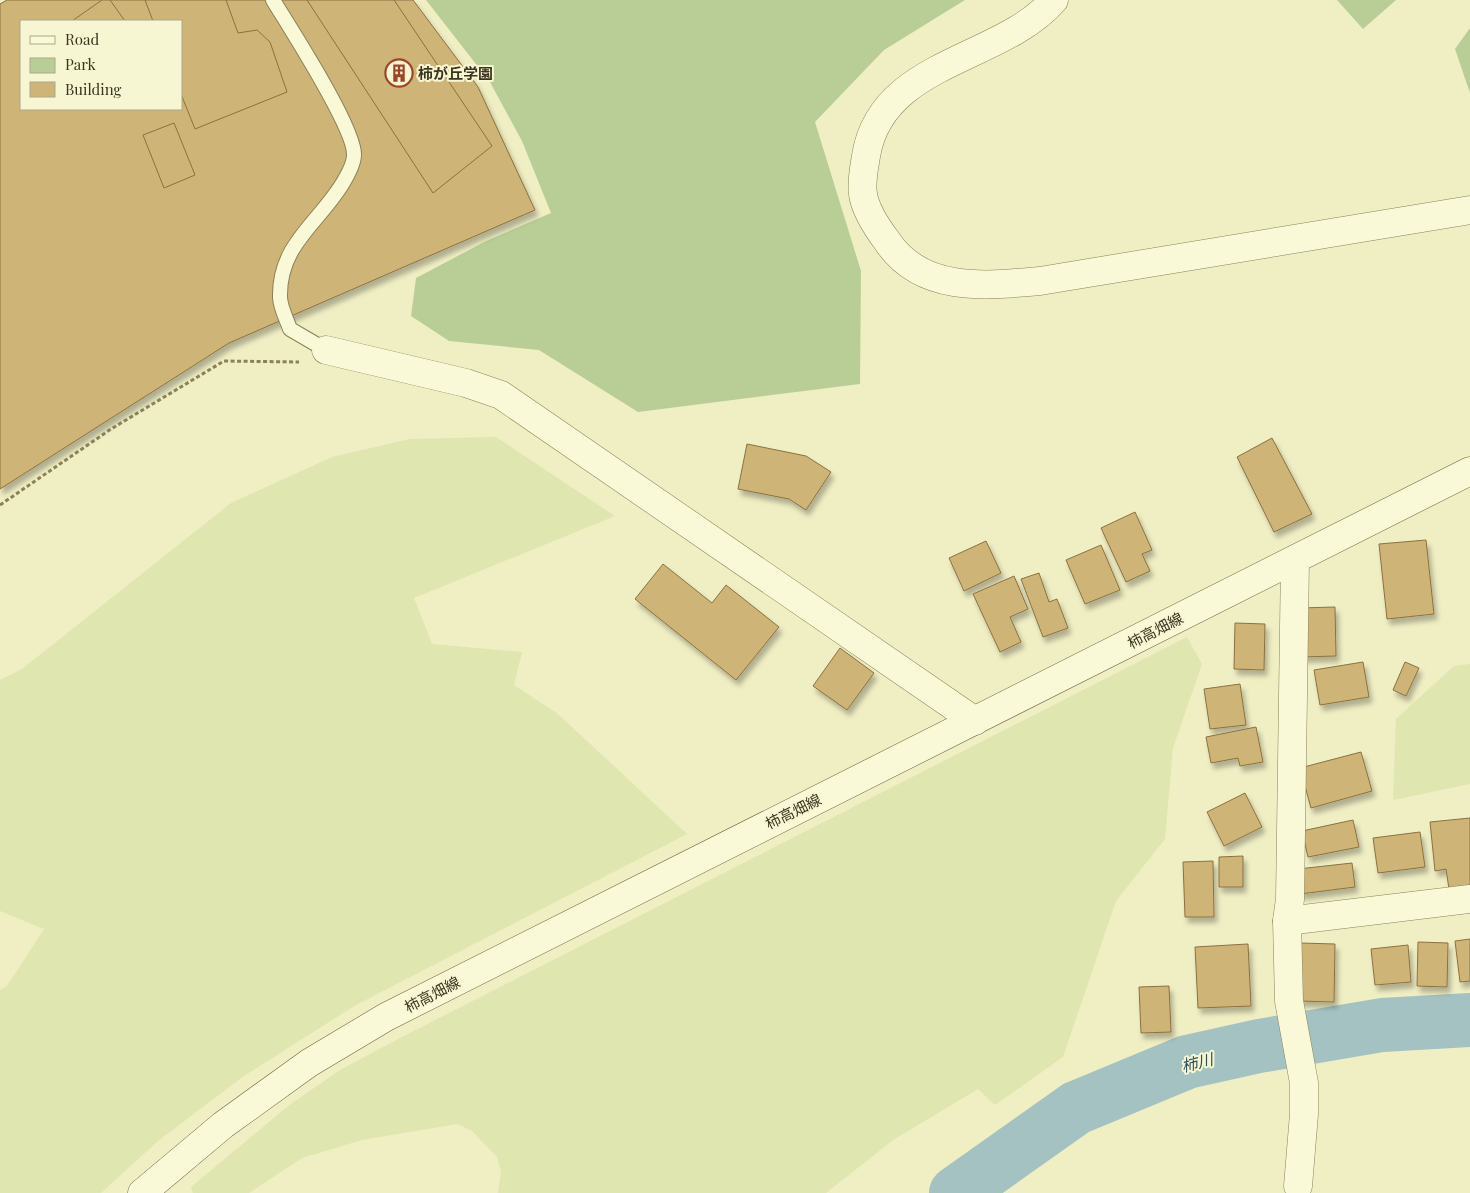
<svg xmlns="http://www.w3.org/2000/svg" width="1470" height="1193" font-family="'Playfair Display','Noto Sans JP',serif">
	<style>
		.farmland { fill: #e0e6b0 }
		.green { fill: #b9ce96 }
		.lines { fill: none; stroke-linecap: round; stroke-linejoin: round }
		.river { stroke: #a5c2c2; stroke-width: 54 }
		.building { fill: #cfb478; stroke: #8b713e; fill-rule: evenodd; filter: url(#shadow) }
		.lane-casing { stroke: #8a8159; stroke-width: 16 }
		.street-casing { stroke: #8a8159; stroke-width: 29 }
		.secondary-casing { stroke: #6c613c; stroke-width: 29 }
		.path { stroke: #8a8159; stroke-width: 3; stroke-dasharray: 4 2.5; stroke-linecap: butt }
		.lane { stroke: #faf9d7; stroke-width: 14 }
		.street { stroke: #faf9d7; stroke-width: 28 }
		.secondary { stroke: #faf9d7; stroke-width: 28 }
		.labels { text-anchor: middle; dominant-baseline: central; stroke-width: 4; stroke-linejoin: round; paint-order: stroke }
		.poi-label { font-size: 15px; font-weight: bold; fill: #3a331e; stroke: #f7f6d3; text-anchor: start }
		.street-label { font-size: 15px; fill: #3a331e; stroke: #f7f6d3 }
		.water-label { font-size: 16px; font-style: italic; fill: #2c515a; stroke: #f7f6d3 }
	</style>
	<defs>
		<filter id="shadow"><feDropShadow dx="3" dy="5.5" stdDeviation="2.5" flood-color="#0004"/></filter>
	</defs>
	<rect width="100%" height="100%" fill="#f0eec3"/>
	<g class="farmland">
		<path d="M496,437L615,516L414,598L432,644L522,652L514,685L558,714L687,834L356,1005L244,1076L158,1141L101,1193H0V990L7,986L44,929L0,911V680L22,669L231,503L332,457L410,439Z"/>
		<path d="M1187,637L1202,664L1173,748L1165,839L1116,901L1063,1057L995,1105L978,1089L893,1140L826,1193H498L501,1172L497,1157L472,1131L458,1124L362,1140L302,1158L249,1193H193L191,1187L288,1106L340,1070L400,1038Z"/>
		<path d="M1470,664V784L1393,800L1396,719L1454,666Z"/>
	</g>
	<g class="green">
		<path d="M426,0H965L884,50L815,122L861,271L860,384L638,412L539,350L449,341L411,316L416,278L486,241L551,213L522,141L490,82Z"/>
		<path d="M1337,0H1396L1363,29Z"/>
		<path d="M1470,28V93L1455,49Z"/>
	</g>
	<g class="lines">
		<path class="river" d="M956,1193L1076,1108L1187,1062L1259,1046L1382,1025L1470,1020"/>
	</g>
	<g class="building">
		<path d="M7,0H413L478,87L535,210L229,343L0,489V4ZM21,21H181V109H21Z"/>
		<path d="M102,0H110L125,21H72Z"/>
		<path d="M145,0H226L238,33L257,30L270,42L287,92L195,129L181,94V21H153Z"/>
		<path d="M307,0H394L492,146L433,193Z"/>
		<path d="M174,123L195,175L164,188L143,135Z"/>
		<path d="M1272,438L1312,514L1274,532L1237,457Z"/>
		<path d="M747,444L806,456L831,472L806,510L789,499L738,489Z"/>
		<path d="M1135,512L1152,550L1142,554L1150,571L1126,582L1101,528Z"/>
		<path d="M1426,540L1434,614L1387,619L1379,544Z"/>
		<path d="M986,541L1001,573L964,591L949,558Z"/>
		<path d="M1101,545L1120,590L1085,604L1066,560Z"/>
		<path d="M663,564L712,603L726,585L779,627L736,680L635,599Z"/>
		<path d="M1039,573L1049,602L1057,599L1068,628L1043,637L1021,579Z"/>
		<path d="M1014,576L1028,609L1010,617L1021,642L1000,652L973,594Z"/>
		<path d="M1335,607L1336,656L1300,657L1299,608Z"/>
		<path d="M1235,623L1265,624L1264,670L1234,669Z"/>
		<path d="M840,648L874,673L847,710L813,686Z"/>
		<path d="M1363,662L1369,697L1320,705L1314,670Z"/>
		<path d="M1405,662L1419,668L1406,696L1393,690Z"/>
		<path d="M1240,684L1246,725L1210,729L1204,689Z"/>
		<path d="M1256,727L1263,762L1240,766L1238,758L1211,763L1206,737Z"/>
		<path d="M1361,752L1372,791L1311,808L1300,768Z"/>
		<path d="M1245,793L1262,827L1224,846L1207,812Z"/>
		<path d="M1470,818V887L1449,889L1446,869L1435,871L1430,822Z"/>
		<path d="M1353,820L1359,847L1308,857L1302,831Z"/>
		<path d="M1420,832L1425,867L1378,873L1373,838Z"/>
		<path d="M1243,856V887H1219V857Z"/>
		<path d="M1213,861L1214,917H1185L1183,862Z"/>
		<path d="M1352,863L1355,887L1300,894L1298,869Z"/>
		<path d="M1470,939V981L1460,982L1455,941Z"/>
		<path d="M1418,942L1448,943L1447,987L1417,986Z"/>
		<path d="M1300,943L1335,944L1334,1002L1299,1001Z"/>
		<path d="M1248,944L1251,1006L1198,1008L1195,947Z"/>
		<path d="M1408,945L1411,982L1375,985L1371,949Z"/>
		<path d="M1169,986L1171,1032L1141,1033L1139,987Z"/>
	</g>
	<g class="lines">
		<g class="lane-casing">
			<path id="lane" d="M273,0C290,28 355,128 354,155C354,165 346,178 341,186C316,225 279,246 280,297C280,307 287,320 290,329L326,350"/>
		</g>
		<g class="street-casing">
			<g id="street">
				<path d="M1054,0C1001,61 881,61 866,156C864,168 861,183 863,194C865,209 878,229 887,241C921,293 986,286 1040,281L1470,210"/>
				<path d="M326,350L466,383L501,395L975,721"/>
				<path d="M1295,560L1290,899L1287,921L1289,1001L1304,1083V1114L1298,1186"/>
				<path d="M1287,921L1470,899"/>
			</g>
		</g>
		<g class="secondary-casing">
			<path id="secondary" d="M142,1193L223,1125L309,1063L386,1017L1470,471"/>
		</g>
		<path class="path" d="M0,505L111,429L224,361L299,362"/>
		<use href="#lane" class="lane"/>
		<use href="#street" class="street"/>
		<use href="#secondary" class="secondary"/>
	</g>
	<defs>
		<g id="building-ring" transform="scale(1.4375)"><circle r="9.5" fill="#f7f6d3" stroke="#9c4627" stroke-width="1.5"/><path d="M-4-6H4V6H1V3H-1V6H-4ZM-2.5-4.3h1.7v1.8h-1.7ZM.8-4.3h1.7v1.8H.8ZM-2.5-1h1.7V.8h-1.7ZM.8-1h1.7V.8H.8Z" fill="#9c4627"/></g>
	</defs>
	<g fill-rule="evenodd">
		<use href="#building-ring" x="399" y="73"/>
	</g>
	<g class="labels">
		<g class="poi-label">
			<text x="418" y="73">柿が丘学園</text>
		</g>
		<g class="street-label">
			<text transform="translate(1155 630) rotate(-27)">柿高畑線</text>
			<text transform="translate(793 811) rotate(-26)">柿高畑線</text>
			<text transform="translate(432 994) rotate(-27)">柿高畑線</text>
		</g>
		<g class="water-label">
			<text transform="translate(1197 1062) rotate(-14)">柿川</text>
		</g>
	</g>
	<rect x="20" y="20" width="162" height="90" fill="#f7f6d3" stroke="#aba88b"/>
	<rect x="30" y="36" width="25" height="8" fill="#faf9d7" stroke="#aba88b"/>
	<text x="65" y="45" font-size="15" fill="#3a331e">Road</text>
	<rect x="30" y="58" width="25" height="15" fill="#b9ce96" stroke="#aba88b"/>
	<text x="65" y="70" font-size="15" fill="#3a331e">Park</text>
	<rect x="30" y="82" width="25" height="15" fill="#cfb478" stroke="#aba88b"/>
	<text x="65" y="95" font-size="15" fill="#3a331e">Building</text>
</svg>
